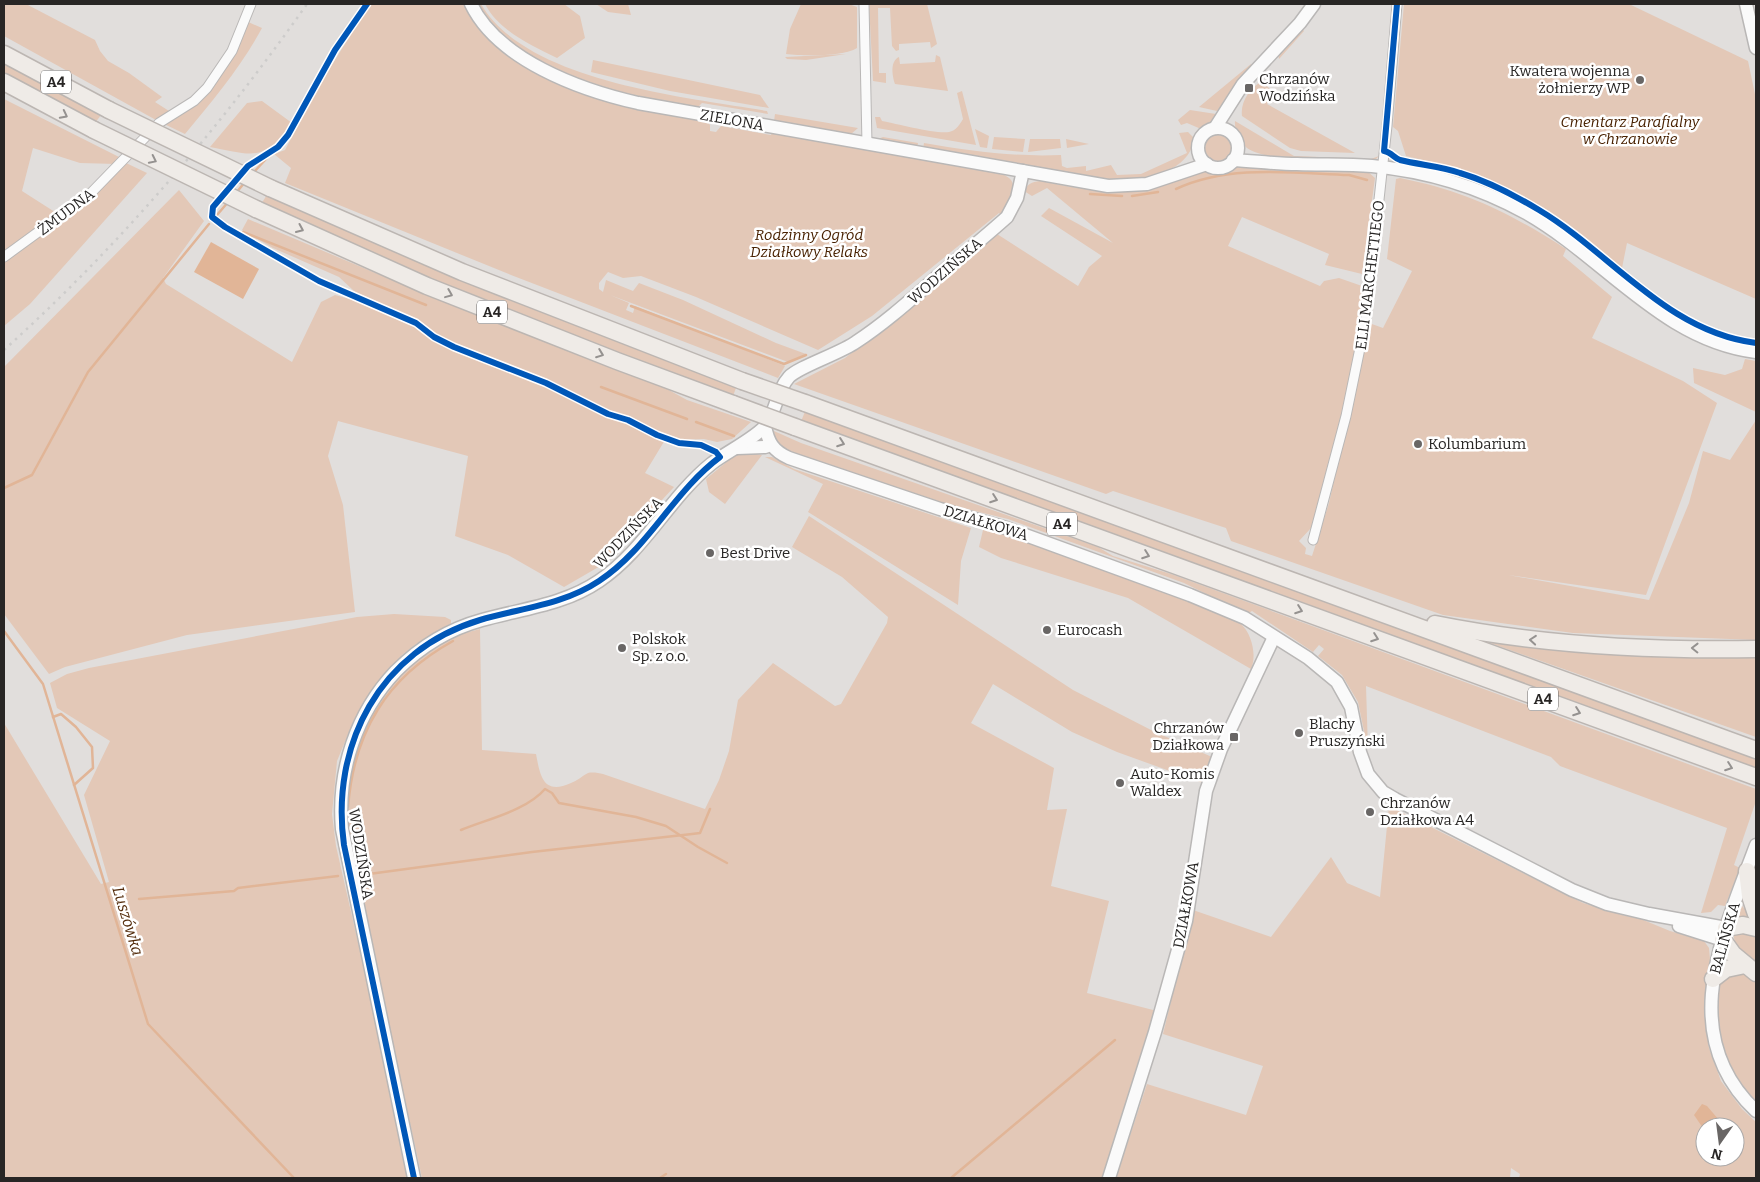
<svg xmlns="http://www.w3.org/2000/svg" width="1760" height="1182" font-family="Bitter,serif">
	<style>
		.green { fill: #e3c8b7; fill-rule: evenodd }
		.water { fill: #e1b597 }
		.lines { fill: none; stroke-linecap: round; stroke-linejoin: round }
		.stream { stroke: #e1b597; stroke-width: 2.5 }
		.street-casing { stroke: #b9b7b6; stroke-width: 11 }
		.secondary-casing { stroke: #b9b7b6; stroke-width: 15 }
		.highway-casing { stroke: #bcb6b2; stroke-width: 19 }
		.street { stroke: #fafafa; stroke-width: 9 }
		.secondary { stroke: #fafafa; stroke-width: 12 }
		.highway { stroke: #efebe7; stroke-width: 16 }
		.rail { stroke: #cdcccb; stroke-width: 2.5; stroke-dasharray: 2.5 5; stroke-linecap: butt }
		.highway-bridge-casing { stroke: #bcb6b2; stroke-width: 19; stroke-linecap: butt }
		.highway-bridge { stroke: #efebe7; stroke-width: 16 }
		.cycleway-casing { stroke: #fff; stroke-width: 9 }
		.cycleway { stroke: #0057b8; stroke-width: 6 }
		.oneway { stroke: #959290 }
		.poi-dot { fill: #696665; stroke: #fff; stroke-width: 2 }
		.labels { text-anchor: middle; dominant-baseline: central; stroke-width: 5; stroke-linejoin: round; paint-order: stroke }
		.shield { fill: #fff; stroke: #686766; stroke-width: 1 }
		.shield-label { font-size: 14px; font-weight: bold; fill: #282625 }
		.poi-label { font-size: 15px; fill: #282625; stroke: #fff; text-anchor: start }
		.street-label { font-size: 15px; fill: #282625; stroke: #fff }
		.park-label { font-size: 15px; font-style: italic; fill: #482100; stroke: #fff }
		.water-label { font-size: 16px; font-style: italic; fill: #512908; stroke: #fff }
	</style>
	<rect width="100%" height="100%" fill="#e1dedc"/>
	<g class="green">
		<path d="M4,4H26L95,40L100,51L108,61L129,73L162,97L155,102L169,111L156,120L4,36Z"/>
		<path d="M370,4H465L477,24L575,90L612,103L707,121L710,125V131L716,132L721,126L771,135L772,132L906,155L1004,175C1023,183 1008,203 1001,215L999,213L872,316L818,350L696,297L641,276L623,278L608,272L599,283V289L603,292L606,280L633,291L639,283L683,300L776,343L806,354L788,362L610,295L629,303L626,310L633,313L635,306L785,366L778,378L511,275L285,183L291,168L274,154L285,150L318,87Z"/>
		<path d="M476,4H481C526,82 686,97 767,111L768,114L702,103L696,109L620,93L572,77L541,62L503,40Z"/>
		<path d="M485,4H564L580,16L585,38L557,58C531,45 499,31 485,4Z"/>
		<path d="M596,4H628L631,15L608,12Z"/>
		<path d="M801,4H849L857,7V48C843,57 802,56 786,54L790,29Z"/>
		<path d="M869,4H927L937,44L931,48L930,42L899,44V50L896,51L892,46L890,8H878L879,73H886V83L873,81Z"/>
		<path d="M1404,4H1629L1748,61L1756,99V299L1627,243L1622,268L1567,223L1508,189L1460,169L1406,156L1398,131L1393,127Z"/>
		<path d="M246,21L262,28C241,67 213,100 185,134L162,123L195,104Z"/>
		<path d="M1301,28L1304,31L1279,59L1278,54Z"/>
		<path d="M846,54L806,60L787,59L785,57Z"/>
		<path d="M936,55L940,57L948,91L895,84C892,75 890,61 899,57L900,64L935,62Z"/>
		<path d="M4,58L104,111L92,127L4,77Z"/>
		<path d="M593,60L760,95L769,108L670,91L591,72Z"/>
		<path d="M1251,64L1252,67L1234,85L1221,108L1217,111L1199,107Z"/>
		<path d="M1262,81L1273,92L1267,104L1355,153L1301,151L1290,148L1242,116C1240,102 1250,88 1262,81Z"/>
		<path d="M962,91L976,145L877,128L875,117H880L882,121C898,124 935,134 949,132C956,131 960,124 963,119L957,93Z"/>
		<path d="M4,99L121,158L116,164L80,163L33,148L22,191L58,214L4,253Z"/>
		<path d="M262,101L292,123C264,163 253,155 210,147L247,103Z"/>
		<path d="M1190,110L1216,114L1215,120L1201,129L1187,123L1181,125L1178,120Z"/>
		<path d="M775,114L858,128L851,134L774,121Z"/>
		<path d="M1235,121L1294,156L1371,159L1379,156L1374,161C1344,160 1271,164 1247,148C1240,142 1234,130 1235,121Z"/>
		<path d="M975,129L989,136L987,148L980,147Z"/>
		<path d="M1188,132L1194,138C1190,175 1138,181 1109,181L923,149L924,143C970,151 1014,157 1061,155L1062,166L1067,168L1086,166V171L1111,165L1117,175L1141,174L1187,153L1179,133Z"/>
		<circle cx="1218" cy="148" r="13"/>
		<path d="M883,137L918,143L917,148L878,139Z"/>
		<path d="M994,137L1025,139L1023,152L992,149Z"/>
		<path d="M1030,139H1060L1061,148L1028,152Z"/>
		<path d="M1066,139L1089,144L1067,148Z"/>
		<path d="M126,163L147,173L30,304L4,326V261Z"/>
		<path d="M1235,165L1367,171L1375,178L1362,274L1325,265L1329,254L1242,217L1228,246L1320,286L1324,281L1339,278L1362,286C1358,361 1335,436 1318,509L1312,527L1299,541L1306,548L1305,554L1312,556L1329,503L1369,323L1383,328L1412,271L1387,259L1396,179L1400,178C1466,191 1510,213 1566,249L1563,256L1612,297L1592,338L1683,381L1717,403L1646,595L1508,575L1649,600L1689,503L1703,451L1730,460L1756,420V640L1573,633L1443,615L1231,541L1226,528L1113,491L1106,494L794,384L845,358L923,298L997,234L1078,286L1089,267L1102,256L1041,216L1049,208L1113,243L1047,188L1032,196L1024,191C1028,184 1031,182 1040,181C1077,188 1117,197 1155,187C1170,184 1183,174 1198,171C1212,167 1219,174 1235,165Z"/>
		<path d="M179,190L204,221L163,278L166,284L292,362L321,302L335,295L368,304L339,277L273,248L242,230L248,219L425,294L667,389L687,400L751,422L732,439L717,442L704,439L665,440L645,473L674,487L602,565L564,587L508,555L455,536L468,456L338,421L328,456L343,505L355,612L187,635L65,667L49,674L4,614V367Z"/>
		<path d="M268,193L737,385L732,399L415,274L260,206Z"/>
		<path d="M1745,359L1756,361V412L1694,383L1693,368L1725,375L1742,369Z"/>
		<path d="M806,409L1756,756V771L800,424Z"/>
		<path d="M774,431L801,443L1098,547L1113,556L1171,574L1756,789V801L1734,865L1740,868L1725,906L1718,905L1711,912L1701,913L1727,828L1560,766L1551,757L1366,686L1368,750L1358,702L1342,675L1318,656L1324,649L1319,645L1313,652L1252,611L1247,614L1184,583L1008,519L946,504L812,461L786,450L775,441Z"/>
		<path d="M745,452L762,455L725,504L709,492L706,479L735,455Z"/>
		<path d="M765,457H772L794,469L971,528L961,561L958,605L808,512L823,484Z"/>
		<path d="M809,516L1073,690L1153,731L1212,757L1203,783L1117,752L1072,732L993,684L971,723L1054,768L1047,810L1067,809L1051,886L1109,901L1087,993L1157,1011L1104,1178H422L350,846C348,835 345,822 345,811C347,748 374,687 428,652C435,647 442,640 450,637C460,633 470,632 480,629L482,750L536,754C540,775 543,796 571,783C577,781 582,776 588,773C592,772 599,773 603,774L705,809L719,780L729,751L738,700L773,663L835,706L841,704L887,623L888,617L842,577L792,547Z"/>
		<path d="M988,528C1045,548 1103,569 1160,589C1179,596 1227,612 1241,624C1252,634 1257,656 1251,669L1128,598L1001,558L979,547L983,530Z"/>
		<path d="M394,614L445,617L451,620V625L416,644L402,655L367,697L354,720L337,761L332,814L336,846L375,1017L409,1178H4V723L101,884L109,882L84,795L110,741L57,708L50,683L67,674L89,668L357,617Z"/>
		<path d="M1479,639L1756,653V737Z"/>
		<path d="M1389,806L1583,903L1622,915L1641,919L1670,931L1704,941L1709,948L1710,959L1704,1012L1709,1048L1721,1081L1742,1109L1756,1122V1178H1519L1520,1174L1511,1168L1510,1178H1116L1147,1084L1246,1115L1263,1066L1163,1034L1193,910L1271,937L1331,857L1347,883L1380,897ZM1705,1127H1735V1157H1705Z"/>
		<path d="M1740,904L1755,919L1735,920Z"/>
		<path d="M1733,930L1756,933V968C1743,957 1734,949 1733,930Z"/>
		<path d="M1740,971L1756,980V1105C1748,1095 1737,1085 1731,1075C1714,1048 1716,1013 1718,983L1728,973Z"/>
	</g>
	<g class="water">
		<path d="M211,242L259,269L243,299L194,272Z"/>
		<path d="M1702,1104L1707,1106L1725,1127H1705V1131L1694,1115Z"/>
	</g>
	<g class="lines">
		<g class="stream">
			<path d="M254,172L266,159"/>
			<path d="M1176,189C1229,164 1293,173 1349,175L1367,180"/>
			<path d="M236,193L245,182"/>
			<path d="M1090,194L1122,196"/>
			<path d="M1132,196L1158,192"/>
			<path d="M217,215L229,201"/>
			<path d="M243,232L426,305"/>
			<path d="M631,306L784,364L806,355"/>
			<path d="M601,387L687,419"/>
			<path d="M696,422L734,436"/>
			<path d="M4,488L32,475L88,372L209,224"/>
			<path d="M4,631L43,684L148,1024L294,1178"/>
			<path d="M53,717L61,714L76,727L92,747L93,768L74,785"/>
			<path d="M348,807C354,732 386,678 453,641"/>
			<path d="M461,830C487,819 526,811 545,789L552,793L559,803L636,817L666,826L698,847L727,863"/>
			<path d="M369,874L532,852L692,834L700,833L710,809"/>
			<path d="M139,899L234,891L238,888L338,876"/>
			<path d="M660,1178L666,1174"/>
			<path d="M951,1178L1115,1040"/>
		</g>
		<g class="street-casing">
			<g id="street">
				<path d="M864,4L867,144"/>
				<path d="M4,257L89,195L159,123L194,101L207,88L232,51L251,4"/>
				<path d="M1313,540L1346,416L1366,319L1387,126L1397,4"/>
			</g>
		</g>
		<g class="secondary-casing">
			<g id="secondary">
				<path d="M471,4C498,60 580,90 638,103L1108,186L1147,184L1207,164"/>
				<path d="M1746,4L1756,48"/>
				<path d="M1215,128L1243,84L1300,23L1314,4"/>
				<circle cx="1218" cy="148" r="20"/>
				<path d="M1233,160C1254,161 1275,164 1297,164C1322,165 1347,164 1372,166C1426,171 1479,187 1526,213C1604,257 1663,341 1756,352"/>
				<path d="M765,426C768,442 773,451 789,458L940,509L1006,528L1190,595L1245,618L1308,658L1337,682L1351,707L1360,752L1368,774L1383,792L1395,799L1572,890L1607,904L1649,914L1726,928"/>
				<path d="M737,448L765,447L771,445"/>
				<path d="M1756,845C1724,932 1674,1034 1756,1111"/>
				<path d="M1679,926L1723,940"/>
				<path d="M414,1178L342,829C337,771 356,713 396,671C420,647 449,629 482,620C521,609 564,605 599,581C645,550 669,498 711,464C725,453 757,437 766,425C776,411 777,390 789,377C798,367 841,353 856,342C888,321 916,295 945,270C966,252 987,235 1007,217L1017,198L1023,171"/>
				<path d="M1109,1178L1155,1032L1186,921L1206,791L1221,749L1274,637"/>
			</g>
		</g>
		<g class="highway-casing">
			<g id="highway">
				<path d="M4,54L109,110"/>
				<path d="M4,82L94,130"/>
				<path d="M270,188L462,272L742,381"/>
				<path d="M256,209L427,286L617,361L733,404"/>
				<path d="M805,403L1756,750"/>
				<path d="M795,427L1756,777"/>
				<path d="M1435,624C1540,645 1649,651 1756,649"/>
				<path d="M1747,871L1750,896L1756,914"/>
				<path d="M1726,928L1743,925L1756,928"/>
				<path d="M1723,940L1733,954L1756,973"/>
				<path d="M1713,979L1726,969L1745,965"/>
			</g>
		</g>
		<use href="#street" class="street"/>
		<use href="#secondary" class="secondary"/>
		<use href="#highway" class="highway"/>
		<path class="rail" d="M4,350C118,247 219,129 307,4"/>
		<g class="highway-bridge-casing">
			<g id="highway-bridge">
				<path d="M109,110L270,188"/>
				<path d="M94,130L256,209"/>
				<path d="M742,381L805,403"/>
				<path d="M733,404L795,427"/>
			</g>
		</g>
		<use href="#highway-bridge" class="highway-bridge"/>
		<g class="cycleway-casing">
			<g id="cycleway">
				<path d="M367,4L335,50L288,135L278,147L248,166L213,207L212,217L225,227L319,281L416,323L434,337L454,347L546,383L608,414L628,420L657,435L679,443L701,445L716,452L720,457C673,492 648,549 599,581C563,605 521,608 480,620C380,650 330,745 344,845L414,1178"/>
				<path d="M1397,4L1384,151C1391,152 1394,158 1400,160C1420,165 1440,166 1460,173C1487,181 1514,195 1539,210C1611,253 1667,332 1756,343"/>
			</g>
		</g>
		<use href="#cycleway" class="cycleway"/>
	</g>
	<defs><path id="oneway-chevron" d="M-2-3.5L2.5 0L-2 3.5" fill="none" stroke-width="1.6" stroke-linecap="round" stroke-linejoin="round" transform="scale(1.25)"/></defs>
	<g class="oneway">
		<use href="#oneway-chevron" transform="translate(64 115) rotate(27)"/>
		<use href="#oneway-chevron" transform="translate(153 160) rotate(26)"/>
		<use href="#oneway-chevron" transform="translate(300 229) rotate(24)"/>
		<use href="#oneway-chevron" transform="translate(449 294) rotate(22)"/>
		<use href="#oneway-chevron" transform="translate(600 354) rotate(21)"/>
		<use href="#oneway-chevron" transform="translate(841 443) rotate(20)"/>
		<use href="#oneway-chevron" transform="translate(994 499) rotate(20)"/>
		<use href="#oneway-chevron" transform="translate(1146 555) rotate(20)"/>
		<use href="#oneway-chevron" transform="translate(1299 610) rotate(20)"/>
		<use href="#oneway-chevron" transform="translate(1375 638) rotate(20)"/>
		<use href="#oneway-chevron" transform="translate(1533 640) rotate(-175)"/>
		<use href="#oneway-chevron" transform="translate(1695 648) rotate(-179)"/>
		<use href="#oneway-chevron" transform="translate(1577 712) rotate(20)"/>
		<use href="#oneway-chevron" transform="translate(1729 767) rotate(20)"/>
	</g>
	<g class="poi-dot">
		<circle cx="1640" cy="80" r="5"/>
		<rect x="1244" y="83" width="10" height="10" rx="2.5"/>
		<circle cx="1418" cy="444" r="5"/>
		<circle cx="710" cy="553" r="5"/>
		<circle cx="1047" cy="630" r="5"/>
		<circle cx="622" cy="648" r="5"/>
		<circle cx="1299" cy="733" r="5"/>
		<rect x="1229" y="732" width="10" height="10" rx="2.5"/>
		<circle cx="1120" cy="783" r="5"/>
		<circle cx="1370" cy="812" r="5"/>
	</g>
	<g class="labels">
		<g class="shield">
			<rect x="41" y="70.5" width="30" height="23" rx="4"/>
			<rect x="477" y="300.5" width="30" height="23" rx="4"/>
			<rect x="1047" y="512.5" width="30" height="23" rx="4"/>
			<rect x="1528" y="687.5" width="30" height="23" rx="4"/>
		</g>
		<g class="shield-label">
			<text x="56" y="82">A4</text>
			<text x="492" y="312">A4</text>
			<text x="1062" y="524">A4</text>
			<text x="1543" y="699">A4</text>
		</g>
		<g class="poi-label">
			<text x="1630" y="71" text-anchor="end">Kwatera wojenna<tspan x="1630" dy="17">żołnierzy WP</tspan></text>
			<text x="1259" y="79">Chrzanów<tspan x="1259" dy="17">Wodzińska</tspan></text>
			<text x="1428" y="444">Kolumbarium</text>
			<text x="720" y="553">Best Drive</text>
			<text x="1057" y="630">Eurocash</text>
			<text x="632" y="639">Polskok<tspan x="632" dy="17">Sp. z o.o.</tspan></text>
			<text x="1309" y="724">Blachy<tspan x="1309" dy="17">Pruszyński</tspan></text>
			<text x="1224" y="728" text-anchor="end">Chrzanów<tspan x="1224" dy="17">Działkowa</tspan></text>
			<text x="1130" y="774">Auto-Komis<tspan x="1130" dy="17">Waldex</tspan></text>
			<text x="1380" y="803">Chrzanów<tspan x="1380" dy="17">Działkowa A4</tspan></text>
		</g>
		<g class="street-label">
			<text transform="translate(732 120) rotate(10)">ZIELONA</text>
			<text transform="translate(66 212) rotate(-37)">ŻMUDNA</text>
			<text transform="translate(945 271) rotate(-41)">WODZIŃSKA</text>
			<text transform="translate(1370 275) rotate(-83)">ELLI MARCHETTIEGO</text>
			<text transform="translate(986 523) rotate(17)">DZIAŁKOWA</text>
			<text transform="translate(628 533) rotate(-46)">WODZIŃSKA</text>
			<text transform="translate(361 854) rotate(81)">WODZIŃSKA</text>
			<text transform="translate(1186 905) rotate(-80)">DZIAŁKOWA</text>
			<text transform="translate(1725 938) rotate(-74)">BALIŃSKA</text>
		</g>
		<g class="park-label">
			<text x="1630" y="122">Cmentarz Parafialny<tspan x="1630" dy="17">w Chrzanowie</tspan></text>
			<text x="809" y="235">Rodzinny Ogród<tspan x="809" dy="17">Działkowy Relaks</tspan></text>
		</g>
		<g class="water-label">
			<text transform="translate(128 921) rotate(73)">Luszówka</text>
		</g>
	</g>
	<rect width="1760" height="1182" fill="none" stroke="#282625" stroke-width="10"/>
	<g transform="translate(1720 1142) rotate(194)"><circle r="24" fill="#ffffff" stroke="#a9a8a8"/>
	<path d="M0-4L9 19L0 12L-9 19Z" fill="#696665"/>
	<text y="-8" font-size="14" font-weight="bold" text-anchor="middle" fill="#282625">N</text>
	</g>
</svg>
